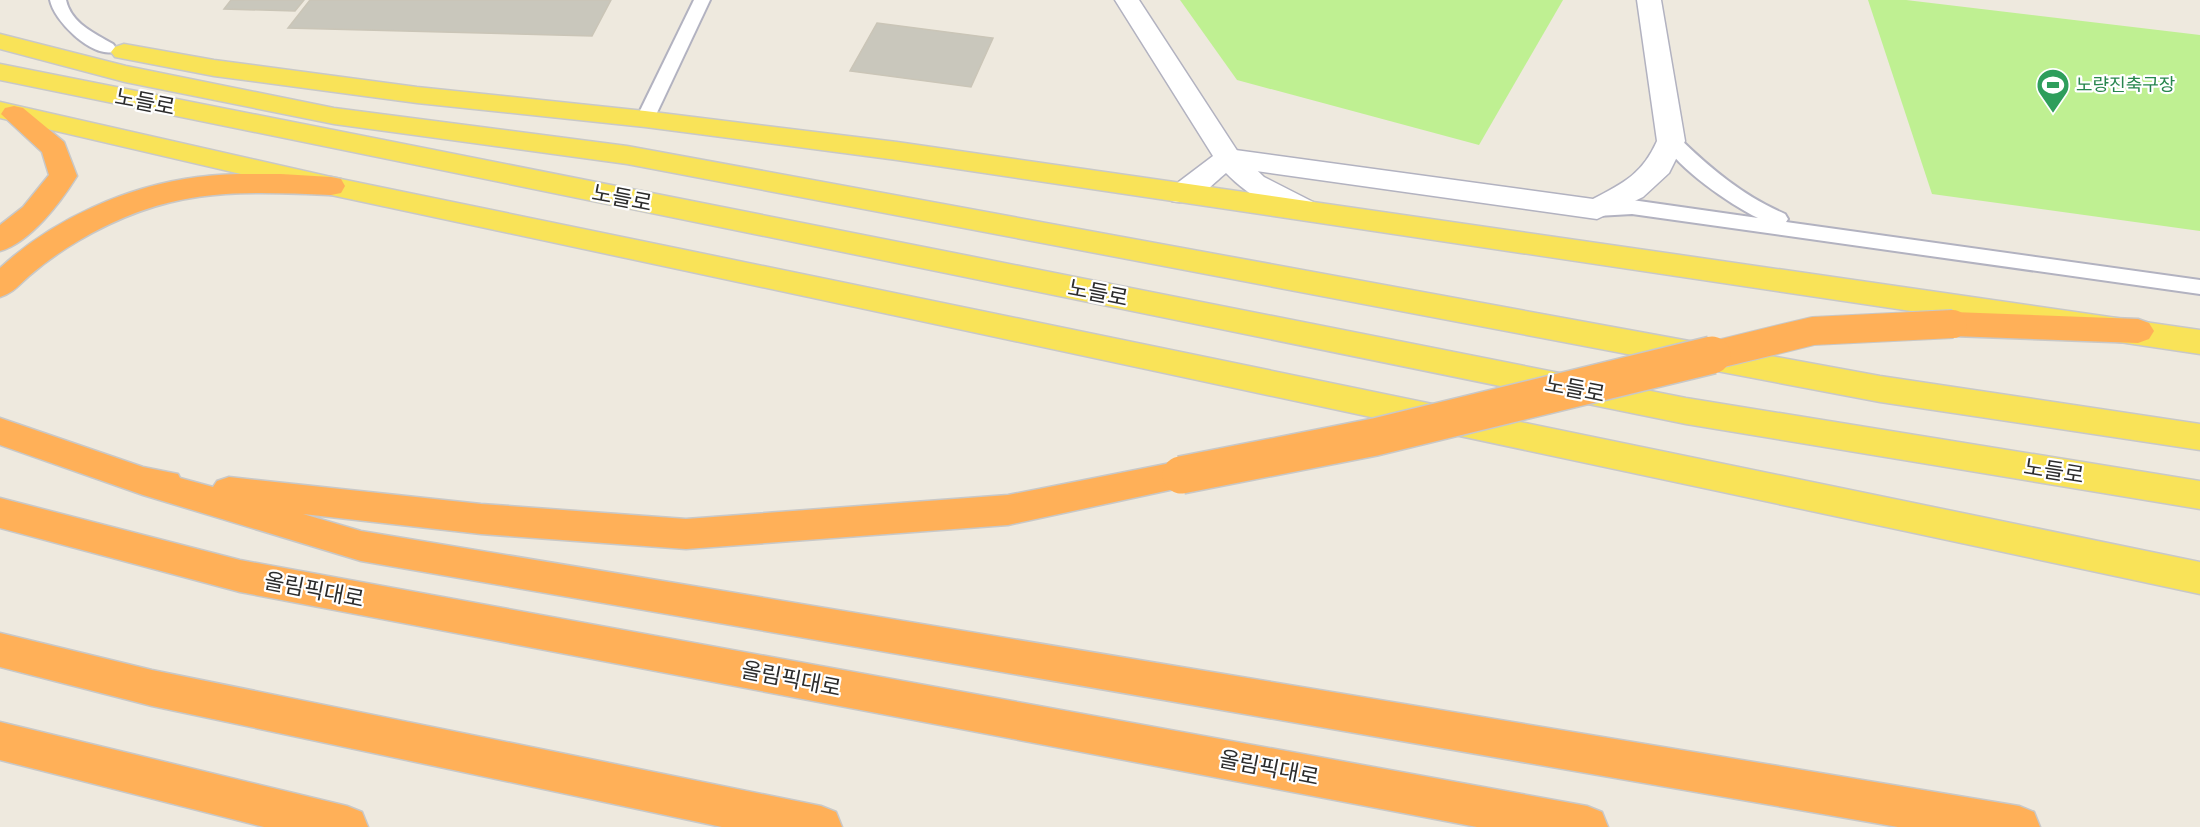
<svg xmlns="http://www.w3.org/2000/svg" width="2200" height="827" font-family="Figtree,'Noto Sans KR',sans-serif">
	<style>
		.pitch { fill: #bff092 }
		.building { fill: #c9c7bc; stroke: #cac5b7; stroke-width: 1.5 }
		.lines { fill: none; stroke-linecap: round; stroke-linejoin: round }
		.lane-casing { stroke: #b2b2c0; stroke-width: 4 }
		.street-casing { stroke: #b2b2c0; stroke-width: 3 }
		.secondary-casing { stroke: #b2b2c0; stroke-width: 3 }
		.primary-casing { stroke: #c8c8c8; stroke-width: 3 }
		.highway-casing { stroke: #c8c8c8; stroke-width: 3 }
		.lane { fill: #fff; fill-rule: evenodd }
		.street { fill: #fff; fill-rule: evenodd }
		.secondary { fill: #fff; fill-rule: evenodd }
		.primary { fill: #f9e358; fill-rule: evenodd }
		.highway { fill: #ffb058; fill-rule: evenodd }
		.highway-bridge-far1-casing { stroke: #c8c8c8; stroke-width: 30; stroke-linecap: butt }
		.highway-bridge-casing { stroke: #c8c8c8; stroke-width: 40; stroke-linecap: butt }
		.highway-bridge-far1 { stroke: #ffb058; stroke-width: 28 }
		.highway-bridge { stroke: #ffb058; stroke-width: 37 }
		.labels { text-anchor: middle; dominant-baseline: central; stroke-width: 4.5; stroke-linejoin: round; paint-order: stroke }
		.far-leisure-label { font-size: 18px; fill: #27864d; stroke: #fff; text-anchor: start }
		.street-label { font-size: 22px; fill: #2c2c2c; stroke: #fff }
	</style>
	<rect width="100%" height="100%" fill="#eee9de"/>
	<g class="pitch">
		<path d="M1180,0H1563L1479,145L1237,80Z"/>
		<path d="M1868,0H1906L2200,35V231L1932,194Z"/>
	</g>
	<g class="building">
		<path d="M231,0H304L295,11L224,9Z"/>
		<path d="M310,0H611L592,36L288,28Z"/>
		<path d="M877,23L993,38L971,87L850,71Z"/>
	</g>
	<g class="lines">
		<g class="lane-casing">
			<g id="lane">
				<path d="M50,0H66C71,23 94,33 113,44L116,48L113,52C91,57 54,21 50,0Z"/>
				<path d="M694,0H710L654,119L651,123H639L636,119Z"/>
				<path d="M1671,135L1678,137C1710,168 1743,196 1785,214L1788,219L1786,222L2200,280V294L1632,214L1597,216L1590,214L1587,209L1590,204L1632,200L1758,218C1729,204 1679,169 1662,141L1664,137Z"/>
			</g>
		</g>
		<g class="street-casing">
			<path id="street" d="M1637,0H1661L1685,141L1669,173L1643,197L1597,219L1228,167L1218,164L1214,158L1218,152L1228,149L1593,199C1625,182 1642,174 1657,141Z"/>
		</g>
		<g class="secondary-casing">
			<path id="secondary" d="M1115,0H1139L1238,152L1264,177L1315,203L1319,210L1315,217C1289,224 1244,192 1226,173C1210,186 1194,207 1172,201L1168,194L1172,187L1213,156Z"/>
		</g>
		<g class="primary-casing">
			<g id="primary">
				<path d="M0,34L126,66L334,108L627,146L1880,376L2200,424V450L1880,402L627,164L334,124L125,82L0,49Z"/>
				<path d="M124,44L214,60L417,87L645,111L897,142L2200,330V354L897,160L645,127L417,103L214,76L115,57L111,52L115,47Z"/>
				<path d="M0,64L1686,398L2200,481V509L1686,424L0,80Z"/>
				<path d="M0,102L331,177L2200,562V594L331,195L0,118Z"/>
			</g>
		</g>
		<g class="highway-casing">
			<g id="highway">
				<path d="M14,106L23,108L64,142L77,176C61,202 30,243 0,251V225L23,207L49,175L42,152L1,114L5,108Z"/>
				<path d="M281,174L331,177L341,179L345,186L341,193L331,195C230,191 168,188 78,241C61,251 44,263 29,276C19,285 13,293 0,297V268C53,219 127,186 198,177C226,173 254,174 281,174Z"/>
				<path d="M1953,312L2138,319L2149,323L2154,331L2149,339L2138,343L1953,336L1942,332L1937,324L1942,316Z"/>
				<path d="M0,418L143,467L178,474L180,478L213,487L217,481L229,477L481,504L686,519L1008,495L1181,461L1193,465L1198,475L1193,485L1008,525L686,549L481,534L303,514L361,531L2019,806L2034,812L2040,827H1898L361,561L143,495L0,445Z"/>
				<path d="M0,498L240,560L1587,806L1602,812L1608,827H1477L240,592L0,528Z"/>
				<path d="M0,633L152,670L821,806L836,812L842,827H722L152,706L0,667Z"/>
				<path d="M0,722L347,806L362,812L368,827H264L0,760Z"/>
			</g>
		</g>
		<use href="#lane" class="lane"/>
		<use href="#street" class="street"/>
		<use href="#secondary" class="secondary"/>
		<use href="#primary" class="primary"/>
		<use href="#highway" class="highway"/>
		<g class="highway-bridge-far1-casing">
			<path id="highway-bridge-far1" d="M1706,357L1813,331L1953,324"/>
		</g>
		<g class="highway-bridge-casing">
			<path id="highway-bridge" d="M1181,475L1375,437L1712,355"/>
		</g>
		<use href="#highway-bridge-far1" class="highway-bridge-far1"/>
		<use href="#highway-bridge" class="highway-bridge"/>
	</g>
	<defs>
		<g id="stadium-pin" transform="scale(1.725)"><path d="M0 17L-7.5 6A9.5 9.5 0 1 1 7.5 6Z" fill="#2e9e5b" stroke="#fff"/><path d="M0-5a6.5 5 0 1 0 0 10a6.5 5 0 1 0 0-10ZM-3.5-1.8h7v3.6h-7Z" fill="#fff"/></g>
	</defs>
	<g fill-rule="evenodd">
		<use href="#stadium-pin" x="2053" y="85"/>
	</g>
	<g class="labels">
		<g class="far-leisure-label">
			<text x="2076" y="85">노량진축구장</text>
		</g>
		<g class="street-label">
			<text transform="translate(145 102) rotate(11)">노들로</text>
			<text transform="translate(622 198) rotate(11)">노들로</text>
			<text transform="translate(1098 293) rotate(11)">노들로</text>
			<text transform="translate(1575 389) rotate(11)">노들로</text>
			<text transform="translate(2054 471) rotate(9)">노들로</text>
			<text transform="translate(314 590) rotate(11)">올림픽대로</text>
			<text transform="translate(791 679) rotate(11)">올림픽대로</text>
			<text transform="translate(1269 768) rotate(11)">올림픽대로</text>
		</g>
	</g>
</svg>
